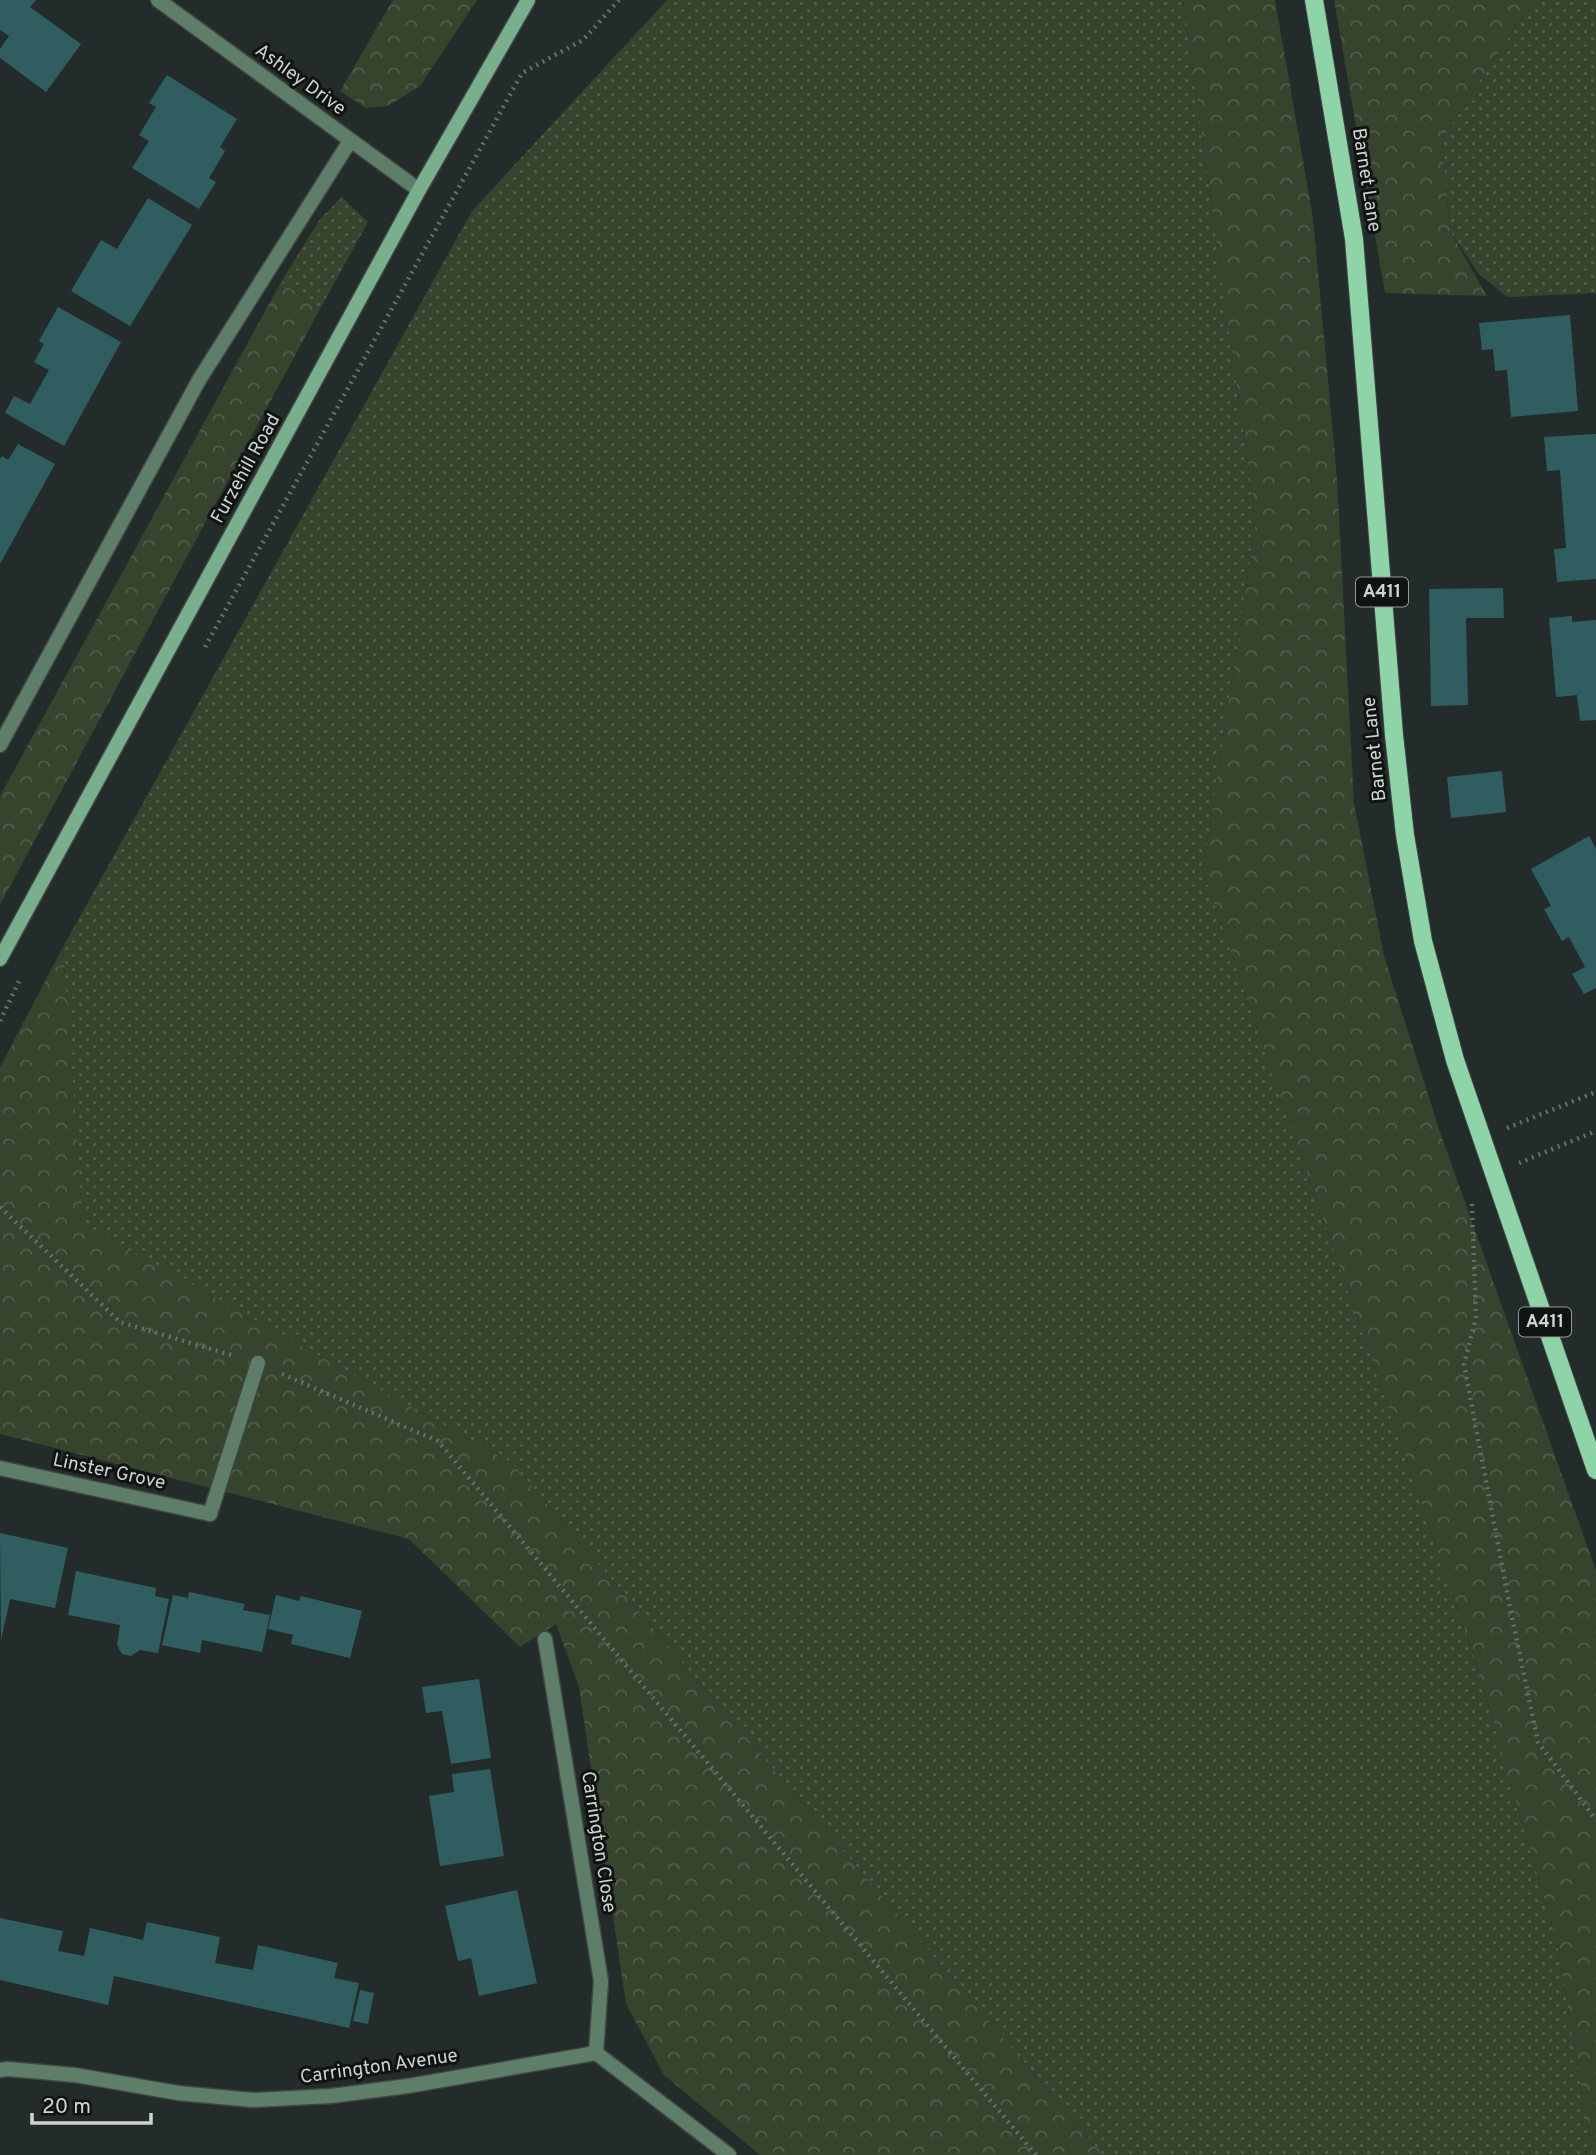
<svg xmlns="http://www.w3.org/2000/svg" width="1596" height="2155" font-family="Overpass,sans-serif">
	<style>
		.grass { fill: url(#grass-dots) }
		.forest { fill: url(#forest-crowns) }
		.building { fill: #305e60 }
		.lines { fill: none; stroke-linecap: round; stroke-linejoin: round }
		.lane-casing { stroke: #3f4745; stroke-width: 17 }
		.street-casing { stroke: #3f4745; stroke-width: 17 }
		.secondary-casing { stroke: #3f4745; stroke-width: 17 }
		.primary-casing { stroke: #3f4745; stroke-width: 20 }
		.path { stroke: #676f6d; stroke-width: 4.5; stroke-dasharray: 2 5; stroke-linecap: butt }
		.lane { stroke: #5e7e69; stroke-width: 14 }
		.street { stroke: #5e7e69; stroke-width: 14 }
		.secondary { stroke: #7aaf8d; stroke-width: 14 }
		.primary { stroke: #8fd4a8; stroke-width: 18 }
		.labels { text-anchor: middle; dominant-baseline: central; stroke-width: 6; stroke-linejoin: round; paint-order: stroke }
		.shield { fill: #0f1312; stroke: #959a99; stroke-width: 2 }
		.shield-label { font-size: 18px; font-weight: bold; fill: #cfd4d3 }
		.street-label { font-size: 19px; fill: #cfd4d3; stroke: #0f1312 }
	</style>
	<defs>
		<pattern id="grass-dots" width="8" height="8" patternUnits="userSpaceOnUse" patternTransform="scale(1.75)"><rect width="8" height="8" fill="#36432d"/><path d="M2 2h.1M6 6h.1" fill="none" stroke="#525d4b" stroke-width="1.8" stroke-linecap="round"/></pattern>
		<pattern id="forest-crowns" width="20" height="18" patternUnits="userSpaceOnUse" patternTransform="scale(1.75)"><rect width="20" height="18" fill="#36432d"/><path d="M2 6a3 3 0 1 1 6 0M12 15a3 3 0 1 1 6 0" fill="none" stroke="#525d4b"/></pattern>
	</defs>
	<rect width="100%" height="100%" fill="#232c2a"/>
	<g class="grass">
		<path d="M667,0H1183L1256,522L1203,871L1477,1665L1557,1943L1593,2155H1103L512,1463L82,1224L63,947L472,211Z"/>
		<path d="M1533,0H1596V293L1507,297L1479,274L1450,231L1442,139Z"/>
		<path d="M342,197L368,222L320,309L281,282L320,219Z"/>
	</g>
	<g class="forest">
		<path d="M393,0H477L420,86L388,106L366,108L340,91Z"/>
		<path d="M1183,0H1275L1313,218L1337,478L1354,803L1384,956L1439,1129L1596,1571V2155H1593L1557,1943L1477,1665L1203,871L1256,522Z"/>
		<path d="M1334,0H1533L1442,139L1450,231L1487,296L1385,293Z"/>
		<path d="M281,282L320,309L0,905V796Z"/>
		<path d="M63,947L83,1224L512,1463L1103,2155H760L664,2075L626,2004L579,1687L556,1624L520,1647L409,1539L0,1434V1067Z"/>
	</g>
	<g class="building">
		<path d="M0,0H36L30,7L81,44L46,92L0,58V49L9,36L0,30Z"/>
		<path d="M167,75L237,119L220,147L225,151L209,178L216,182L199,209L132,168L149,141L139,135L156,107L149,103Z"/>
		<path d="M148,198L192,225L130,326L71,291L101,240L117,249Z"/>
		<path d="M58,307L121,342L64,446L5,413L14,396L30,404L49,370L34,362L44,344L39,341Z"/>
		<path d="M1570,315L1578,411L1511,417L1507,370L1495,371L1493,349L1482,350L1479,323Z"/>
		<path d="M1596,434V579L1557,582L1554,549L1566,548L1560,470L1547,471L1544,437Z"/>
		<path d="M18,444L55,464L0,564V459L2,456L8,460Z"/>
		<path d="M1503,588L1504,618H1466L1468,705L1431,706L1429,589Z"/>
		<path d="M1572,616V622L1596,620V720L1580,721L1577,695L1556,697L1549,618Z"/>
		<path d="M1502,771L1506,812L1451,818L1447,777Z"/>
		<path d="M1589,836L1596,849V988L1584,994L1572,974L1585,967L1569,937L1562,941L1544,909L1551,906L1531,869Z"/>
		<path d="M0,1533L68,1548L55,1608L10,1599L1,1640Z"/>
		<path d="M76,1571L156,1588L155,1596L169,1599L158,1653L140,1650L131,1656L122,1654L117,1645L120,1625L68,1615Z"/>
		<path d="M189,1592L245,1604L243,1610L270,1615L262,1652L202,1640L200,1653L162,1645L173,1595L188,1598Z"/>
		<path d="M276,1595L299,1601L301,1596L362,1611L350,1658L291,1644L293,1635L268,1629Z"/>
		<path d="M479,1679L491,1758L451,1764L442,1711L426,1713L422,1687Z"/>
		<path d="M490,1769L504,1856L440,1866L429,1796L454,1792L452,1774Z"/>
		<path d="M517,1890L537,1983L479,1996L471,1958L458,1961L445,1906Z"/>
		<path d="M0,1918L63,1931L58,1951L84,1956L90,1928L143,1940L147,1922L220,1937L215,1963L253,1970L258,1945L338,1963L334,1978L359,1983L349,2028L114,1976L108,2005L0,1980Z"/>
		<path d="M360,1990L374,1993L368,2024L353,2021Z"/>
	</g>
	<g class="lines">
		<g class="lane-casing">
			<path id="lane" d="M210,1514L258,1363"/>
		</g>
		<g class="street-casing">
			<g id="street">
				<path d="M158,0L419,190"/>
				<path d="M0,745L199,380L350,141"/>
				<path d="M0,1468L210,1514"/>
				<path d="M545,1639L601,1981L596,2053"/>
				<path d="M0,2070L8,2069L75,2075L178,2093L252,2100L331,2096L408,2086L596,2053L729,2155"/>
			</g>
		</g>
		<g class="secondary-casing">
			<path id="secondary" d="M0,959L419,190L528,0"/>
		</g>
		<g class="primary-casing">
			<path id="primary" d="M1314,0L1354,239L1394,735L1405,835L1423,941L1455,1060L1596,1470"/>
		</g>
		<g class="path">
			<path d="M205,647L522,73L583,40L619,0"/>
			<path d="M0,1021L20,979"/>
			<path d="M1507,1128L1596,1092"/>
			<path d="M1519,1163L1596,1131"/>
			<path d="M1472,1204L1476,1318L1464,1364L1510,1608L1538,1742L1596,1820"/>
			<path d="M0,1207L120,1322L231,1355"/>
			<path d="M282,1374L438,1441L1036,2155"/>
		</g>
		<use href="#lane" class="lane"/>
		<use href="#street" class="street"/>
		<use href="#secondary" class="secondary"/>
		<use href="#primary" class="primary"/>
	</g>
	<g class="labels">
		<g class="shield">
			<rect x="1356" y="577.5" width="52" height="29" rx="5"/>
			<rect x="1519" y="1307.5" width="52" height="29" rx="5"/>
		</g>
		<g class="shield-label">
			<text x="1382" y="592">A411</text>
			<text x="1545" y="1322">A411</text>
		</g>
		<g class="street-label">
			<text transform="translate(300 80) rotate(36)">Ashley Drive</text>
			<text transform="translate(1366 180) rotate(81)">Barnet Lane</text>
			<text transform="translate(246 469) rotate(-61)">Furzehill Road</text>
			<text transform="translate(1375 749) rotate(-96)">Barnet Lane</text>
			<text transform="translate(109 1472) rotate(12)">Linster Grove</text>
			<text transform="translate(598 1842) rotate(81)">Carrington Close</text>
			<text transform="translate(379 2067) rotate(-8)">Carrington Avenue</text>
		</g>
	</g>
	<path d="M32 2113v10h119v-10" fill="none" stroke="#cfd4d3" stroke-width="3.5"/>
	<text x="42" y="2113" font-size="21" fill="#cfd4d3" stroke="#0f1312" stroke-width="5" paint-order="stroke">20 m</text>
</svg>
